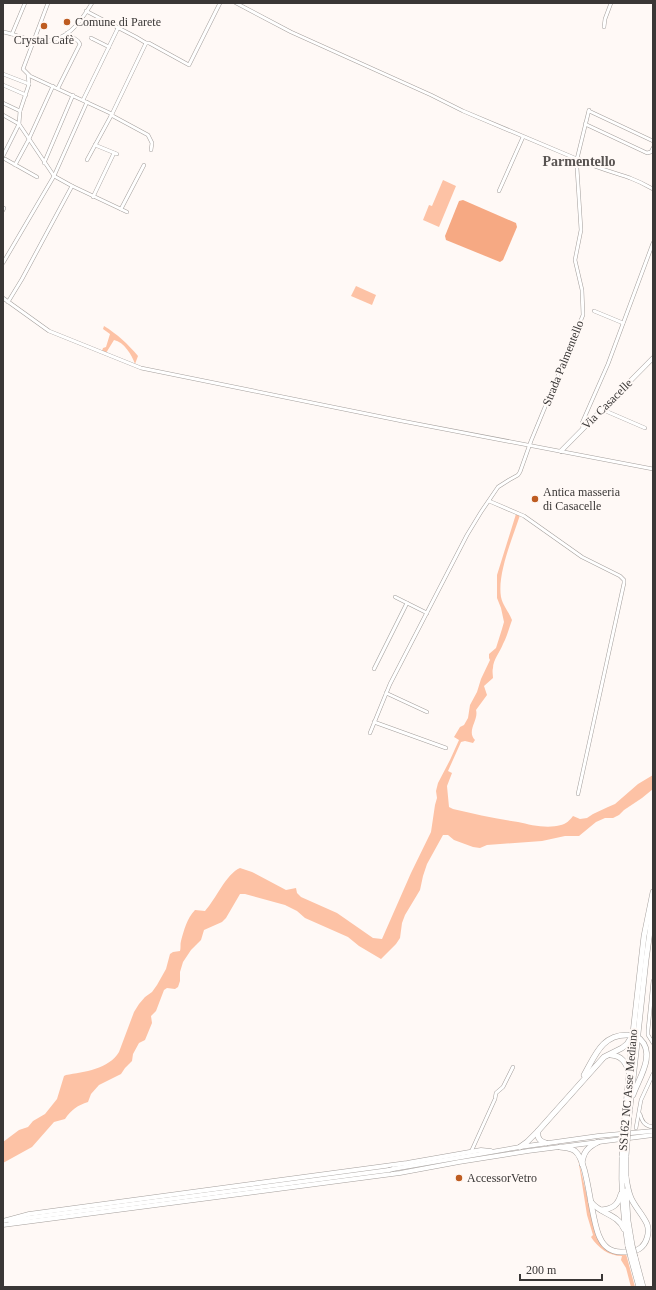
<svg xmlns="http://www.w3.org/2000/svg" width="656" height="1290" font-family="Georgia,serif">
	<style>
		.green { fill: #fdc2a5 }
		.water { fill: #f6a983 }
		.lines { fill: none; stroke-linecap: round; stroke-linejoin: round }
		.street-casing { stroke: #a49f9c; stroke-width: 4 }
		.secondary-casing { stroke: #a49f9c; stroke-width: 5 }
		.highway-casing { stroke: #a49f9c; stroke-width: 6 }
		.street { stroke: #fff; stroke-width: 3 }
		.secondary { stroke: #fff; stroke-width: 4 }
		.highway { stroke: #fff; stroke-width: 5 }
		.secondary-bridge-casing { stroke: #a49f9c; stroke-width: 5; stroke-linecap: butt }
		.highway-bridge-casing { stroke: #a49f9c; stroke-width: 6; stroke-linecap: butt }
		.secondary-bridge { stroke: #fff; stroke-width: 4 }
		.highway-bridge { stroke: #fff; stroke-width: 5 }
		.poi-dot { fill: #be5c21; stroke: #fff9f6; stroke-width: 1.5 }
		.labels { text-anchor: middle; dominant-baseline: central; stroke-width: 4; stroke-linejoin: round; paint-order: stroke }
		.poi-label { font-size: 12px; fill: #3a3736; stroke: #fff9f6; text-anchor: start }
		.street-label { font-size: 12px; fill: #3a3736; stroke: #fff9f6 }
		.quarter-label { font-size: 14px; font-weight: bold; fill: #595452; stroke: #fff9f6 }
	</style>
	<rect width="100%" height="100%" fill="#fff9f6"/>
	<g class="green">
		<path d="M443,180L456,186L439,227L423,220L429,205L432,206Z"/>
		<path d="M356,286L376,295L372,305L351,296Z"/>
		<path d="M104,326C117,334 128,344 138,356L135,364C132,355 124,342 114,340L106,353L102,351L103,348L106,347L110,334L103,329Z"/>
		<path d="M516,514L520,515C513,537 497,574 501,597C503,606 509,612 512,620C509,628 507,637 503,644C500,652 493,660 493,668C492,671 493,675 493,678L484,686L487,695L476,710C479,720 466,731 475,740L473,743L465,741L461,742L448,771L452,773L447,786L449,807L453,809C475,814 496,819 518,822C531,825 547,829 561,825C566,824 570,820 573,816L580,819L587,818L593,814L608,807L615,804L638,784L653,775V789L642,798L624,810L619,815L613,818H605L596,822L579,836H565L542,841L487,845L480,848L473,847L454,840L448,835H443L427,864L423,876L420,890L405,915L402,923L400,938L396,944L381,959L359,946L348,937L305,918L297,911L285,905L245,894H240L226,918L222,922L204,930L201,940L191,950L183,962L180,972V981L178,987L175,989L167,988L164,990L156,1011L151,1016L152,1023L145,1040L139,1043L133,1054L132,1061L125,1068L121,1074L99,1085L91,1094L88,1102C78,1105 71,1110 65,1119L54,1122L32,1147L3,1163V1142L19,1130L28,1127L33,1121L45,1114L57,1099L64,1076L66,1075C84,1072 109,1069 119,1052L134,1012L139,1004L145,997L152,992L157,985L166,969L170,954L173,952L180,951C181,947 180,944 181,941C184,930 187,918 195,910L205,911C216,899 226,874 240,868L252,872L286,890L296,888L297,893L301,897L337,913L373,938L382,939L411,873L431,832L435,805L437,798L436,791L438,783L450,760L459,740L454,737L460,727L464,725L468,718L470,705L477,692L481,679L490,660L489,658V654L496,648L502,629L504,622L501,608L497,598V575Z"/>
		<path d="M578,1158L589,1205L602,1244L626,1254L635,1287H631L626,1268L621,1260L622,1256C609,1256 598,1248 591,1237L593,1235L587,1215Z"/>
	</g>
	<path class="water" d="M463,200L516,223L517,227L503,260L500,262L446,240L445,236L459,201Z"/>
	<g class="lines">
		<g class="street-casing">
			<g id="street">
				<path d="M48,3L23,69L30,76L112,114"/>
				<path d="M236,3L291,32L431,95L463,111L577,159C594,167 612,172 630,178C638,181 646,185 653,189"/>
				<path d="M86,11L136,37L146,43H149L189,65L220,3"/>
				<path d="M604,27L605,19L611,3"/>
				<path d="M3,32C15,34 27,40 40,41C66,43 80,23 92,3"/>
				<path d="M12,34L25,3"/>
				<path d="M91,38L109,47"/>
				<path d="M3,74L29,84"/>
				<path d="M3,85L26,95"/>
				<path d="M58,88L80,44L78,41L67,33"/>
				<path d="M83,100L118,28"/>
				<path d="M3,103L20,111"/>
				<path d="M589,111L653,141"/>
				<path d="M3,115L19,124L54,176L72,186L127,212"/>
				<path d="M111,115L148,135L152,143L151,150"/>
				<path d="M585,124L647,153L651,152L653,148"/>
				<path d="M95,145L117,154"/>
				<path d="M3,156L19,124L20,111L29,84L28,75"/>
				<path d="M5,159L37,177"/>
				<path d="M577,159L589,110"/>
				<path d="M87,160L112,114L146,43"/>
				<path d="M44,163L73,95"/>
				<path d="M15,165L28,141L53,86"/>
				<path d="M499,191L523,137"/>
				<path d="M93,197L114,153"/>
				<path d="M121,209L144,165"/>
				<path d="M3,210L4,208"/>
				<path d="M3,263L54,176L87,102"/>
				<path d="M3,298L49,331L141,368L402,421L653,469"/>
				<path d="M8,302L22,279L72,186"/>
				<path d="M594,311L623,323"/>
				<path d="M601,409L645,428"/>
				<path d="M583,428L582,423L608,364L653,243"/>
				<path d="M489,501L524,516L582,557L620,576L624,580V583L578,794"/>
				<path d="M395,597L427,613"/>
				<path d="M374,669L407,603"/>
				<path d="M386,693L427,712"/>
				<path d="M374,722L446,748"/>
				<path d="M370,733L390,684L467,535L481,512L498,487L509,480L518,475L520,472L531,441L583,315L582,290L575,260L581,230L577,168L579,159"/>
				<path d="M653,981L648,1030V1035L653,1043"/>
				<path d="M640,1114C642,1122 645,1126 653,1127"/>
				<path d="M636,1128L641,1100L653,1074"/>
				<path d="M471,1152L495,1099L496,1093L503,1087L513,1067"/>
			</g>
		</g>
		<g class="secondary-casing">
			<g id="secondary">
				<path d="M561,451L653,358"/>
				<path d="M393,1169L520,1147L598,1136L653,1131"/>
				<path d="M3,1221L29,1214L407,1163L481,1150L491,1151"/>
				<path d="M10,1221L35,1217L389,1170"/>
				<path d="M3,1225L400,1173L459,1162L528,1151L653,1135"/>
			</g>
		</g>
		<g class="highway-casing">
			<g id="highway">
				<path d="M611,1055C622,1056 625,1062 629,1071"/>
				<path d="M584,1075C595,1056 602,1034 628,1035"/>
				<path d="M633,1095C639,1078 656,1054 640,1039"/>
				<path d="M625,1116L633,1033L644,936L653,892"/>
				<path d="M629,1116L646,960L653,910"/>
				<path d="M538,1131C537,1139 540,1141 546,1143"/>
				<path d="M520,1147L527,1142L538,1131L604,1057L622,1048L627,1044L632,1036"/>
				<path d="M560,1147C565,1148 571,1148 575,1151C589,1162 590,1219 600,1238C604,1247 612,1252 621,1252C627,1252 634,1252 639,1249C647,1244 650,1232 647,1224C643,1215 635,1207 631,1198C628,1191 627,1184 626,1177"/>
				<path d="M622,1156C621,1186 623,1216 628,1246"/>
				<path d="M626,1156V1181"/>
				<path d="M582,1164C583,1152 588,1147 598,1142"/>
				<path d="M626,1191L628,1221L632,1245"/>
				<path d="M591,1202C600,1214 618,1214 624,1229"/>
				<path d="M601,1210C613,1209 618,1205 621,1194"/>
				<path d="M635,1257L643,1287"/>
				<path d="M631,1258L639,1287"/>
			</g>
		</g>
		<use href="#street" class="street"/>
		<use href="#secondary" class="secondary"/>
		<use href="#highway" class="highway"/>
		<g class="secondary-bridge-casing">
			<path id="secondary-bridge" d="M389,1170L393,1169"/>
		</g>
		<g class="highway-bridge-casing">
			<g id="highway-bridge">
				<path d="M622,1156L625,1116"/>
				<path d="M626,1156L629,1116"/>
				<path d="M632,1245L635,1257"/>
				<path d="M628,1246L631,1258"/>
			</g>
		</g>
		<use href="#secondary-bridge" class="secondary-bridge"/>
		<use href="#highway-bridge" class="highway-bridge"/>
	</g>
	<g class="poi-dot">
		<circle cx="67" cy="22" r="4"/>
		<circle cx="44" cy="26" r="4"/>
		<circle cx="535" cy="499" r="4"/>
		<circle cx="459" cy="1178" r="4"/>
	</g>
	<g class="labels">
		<g class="poi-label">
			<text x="75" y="22">Comune di Parete</text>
			<text x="44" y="40" text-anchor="middle">Crystal Cafè</text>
			<text x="543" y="492">Antica masseria<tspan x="543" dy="14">di Casacelle</tspan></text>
			<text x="467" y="1178">AccessorVetro</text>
		</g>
		<g class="street-label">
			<text transform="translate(563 363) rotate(-68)">Strada Palmentello</text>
			<text transform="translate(607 404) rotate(-45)">Via Casacelle</text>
			<text transform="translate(628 1090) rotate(-85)">SS162 NC Asse Mediano</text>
		</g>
		<g class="quarter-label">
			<text x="579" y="161">Parmentello</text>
		</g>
	</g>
	<rect width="656" height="1290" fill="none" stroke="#3a3736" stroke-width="8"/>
	<path d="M520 1274v6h82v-6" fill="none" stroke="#3a3736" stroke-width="2"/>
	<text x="526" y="1274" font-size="12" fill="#3a3736" stroke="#fff9f6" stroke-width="3" paint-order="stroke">200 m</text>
</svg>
